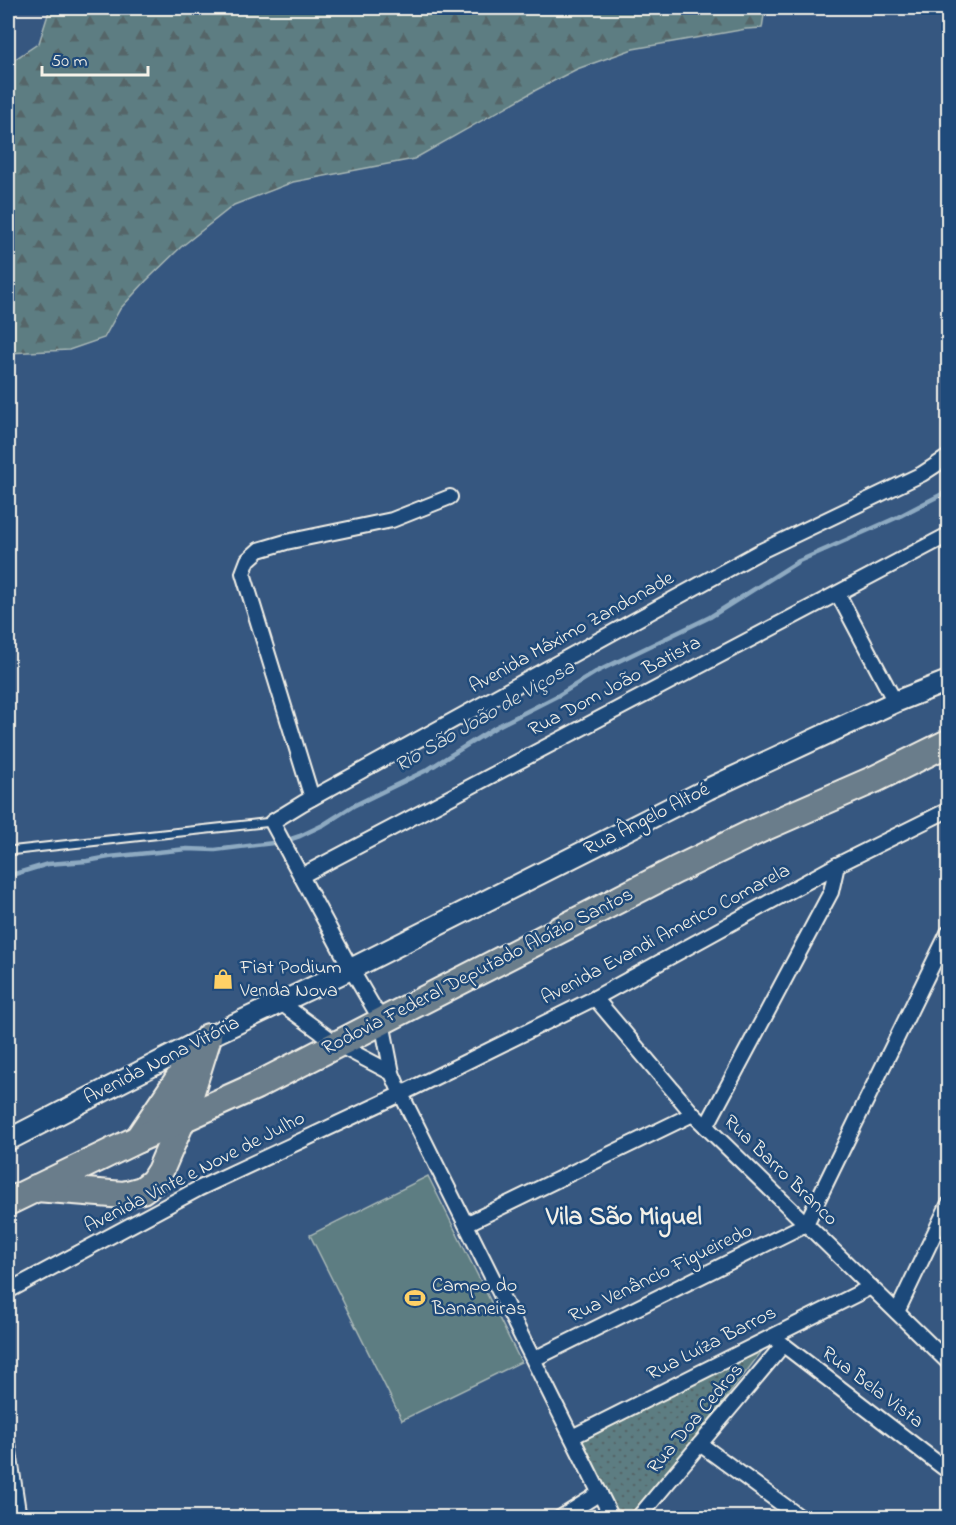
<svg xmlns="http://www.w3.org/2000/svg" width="956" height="1525" font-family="'Indie Flower',sans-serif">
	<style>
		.forest { fill: url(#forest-firs); stroke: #a8b7b5; stroke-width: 1.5 }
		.park { fill: url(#park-dots); stroke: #a8b7b5; stroke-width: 1.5 }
		.garden { fill: #5d7d82; stroke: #a8b7b5; stroke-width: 1.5 }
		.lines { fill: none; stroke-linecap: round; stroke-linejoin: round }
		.stream { stroke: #8eaac1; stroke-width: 4.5 }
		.lane-casing { stroke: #f4f1e8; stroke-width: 11 }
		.street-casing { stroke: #f4f1e8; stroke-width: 18 }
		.secondary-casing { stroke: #f4f1e8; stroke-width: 24 }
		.highway-casing { stroke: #f4f1e8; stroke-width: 30 }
		.lane { stroke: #1f4a7a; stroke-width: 7 }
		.street { stroke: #1f4a7a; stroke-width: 14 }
		.secondary { stroke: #1f4a7a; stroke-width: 20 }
		.highway { stroke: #6b7d8b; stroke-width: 26 }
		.labels { text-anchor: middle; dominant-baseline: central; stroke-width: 5; stroke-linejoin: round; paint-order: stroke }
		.street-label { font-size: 20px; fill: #f4f1e8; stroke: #1f4a7a }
		.poi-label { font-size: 20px; fill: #f4f1e8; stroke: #1f4a7a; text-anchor: start }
		.water-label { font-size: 21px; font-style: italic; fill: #dadfde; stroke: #1f4a7a }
		.district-label { font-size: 26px; font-weight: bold; fill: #f4f1e8; stroke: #1f4a7a }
	</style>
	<defs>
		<pattern id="forest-firs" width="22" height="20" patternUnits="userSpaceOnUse" patternTransform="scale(1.5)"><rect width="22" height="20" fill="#5d7d82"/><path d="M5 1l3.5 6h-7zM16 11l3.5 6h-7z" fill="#546567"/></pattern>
		<pattern id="park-dots" width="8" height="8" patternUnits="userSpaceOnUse" patternTransform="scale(1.5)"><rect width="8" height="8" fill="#5d7d82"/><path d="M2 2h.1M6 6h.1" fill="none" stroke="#546567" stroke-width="1.8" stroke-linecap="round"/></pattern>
	</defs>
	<rect width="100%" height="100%" fill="#365780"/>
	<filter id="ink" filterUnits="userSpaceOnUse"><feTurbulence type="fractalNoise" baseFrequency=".0167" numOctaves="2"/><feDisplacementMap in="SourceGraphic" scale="12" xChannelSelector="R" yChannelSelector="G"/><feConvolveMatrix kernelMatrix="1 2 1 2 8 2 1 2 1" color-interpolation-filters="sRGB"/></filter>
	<g filter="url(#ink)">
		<path class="forest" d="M50,8H765V9L762,28L746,29L633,49L577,69L536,90L414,159L293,182L234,205L181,247L146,281L120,309L104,338L69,350L8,353V64L39,43Z"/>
		<path class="park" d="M772,1338L635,1517H614L574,1438Z"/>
		<path class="garden" d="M428,1176L521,1362L402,1420L310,1235Z"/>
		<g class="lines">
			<path class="stream" d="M8,876L48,864L87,861L109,857L187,849L215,850L256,845L282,842L300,836L323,825L353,806L427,770L496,727L559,695L596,672L710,617L799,561L898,517L948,491"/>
			<g class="lane-casing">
				<path id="lane" d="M8,851L272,822"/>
			</g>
			<g class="street-casing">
				<g id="street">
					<path d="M838,594L895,702"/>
					<path d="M312,798L243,573L248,560L259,550L286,542L392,520L450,497"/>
					<path d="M301,876L948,535"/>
					<path d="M595,998L693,1114L948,1362"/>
					<path d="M281,1003L337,1044L392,1073"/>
					<path d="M706,1127L831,892L837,865"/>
					<path d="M466,1224L693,1114"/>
					<path d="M8,1291L198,1189L401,1094L595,998L837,865L948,810"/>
					<path d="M897,1312L948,1205"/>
					<path d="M776,1339L948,1471"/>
					<path d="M534,1359L806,1224L948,933"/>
					<path d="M572,1437L871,1287"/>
					<path d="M700,1444L801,1518"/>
					<path d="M8,1445L19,1518"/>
					<path d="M560,1518L600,1493"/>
					<path d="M612,1518L401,1094L392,1073L382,1022L351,969L272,822L303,803L761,551L922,474L948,457"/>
					<path d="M638,1518L783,1345"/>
				</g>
			</g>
			<g class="secondary-casing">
				<path id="secondary" d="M8,1140L208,1037L351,969L708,789L895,702L948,681"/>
			</g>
			<g class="highway-casing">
				<g id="highway">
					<path d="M138,1139L192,1059"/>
					<path d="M36,1188L124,1195L142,1190L153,1182L160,1171L182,1120L208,1037"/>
					<path d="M8,1202L138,1139L256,1086L676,870L765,827L875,779L948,743"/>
				</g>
			</g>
			<use href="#lane" class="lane"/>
			<use href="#street" class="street"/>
			<use href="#secondary" class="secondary"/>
			<use href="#highway" class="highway"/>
		</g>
	</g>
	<defs>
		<g id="shop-bare" transform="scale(1.62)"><path d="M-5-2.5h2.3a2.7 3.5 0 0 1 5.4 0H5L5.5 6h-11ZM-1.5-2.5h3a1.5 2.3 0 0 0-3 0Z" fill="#ffd166" stroke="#1f4a7a" stroke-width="2.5" paint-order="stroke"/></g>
		<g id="stadium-bare" transform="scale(1.62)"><path d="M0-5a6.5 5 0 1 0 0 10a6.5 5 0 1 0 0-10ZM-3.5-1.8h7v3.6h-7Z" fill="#ffd166" stroke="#1f4a7a" stroke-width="2.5" paint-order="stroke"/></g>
	</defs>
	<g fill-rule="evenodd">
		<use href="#shop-bare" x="223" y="979"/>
		<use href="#stadium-bare" x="415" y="1298"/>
	</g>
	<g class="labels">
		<g class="street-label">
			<text transform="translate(572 633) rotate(-29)">Avenida Máximo Zandonade</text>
			<text transform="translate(615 687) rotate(-28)">Rua Dom João Batista</text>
			<text transform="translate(647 820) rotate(-27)">Rua Ângelo Altoé</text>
			<text transform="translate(666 935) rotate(-28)">Avenida Evandi Americo Comarela</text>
			<text transform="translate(478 972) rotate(-27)">Rodovia Federal Deputado Aloízio Santos</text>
			<text transform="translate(162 1061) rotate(-27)">Avenida Nona Vitória</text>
			<text transform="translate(780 1171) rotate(44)">Rua Barro Branco</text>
			<text transform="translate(195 1173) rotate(-27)">Avenida Vinte e Nove de Julho</text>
			<text transform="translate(661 1274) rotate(-26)">Rua Venâncio Figueiredo</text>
			<text transform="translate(712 1344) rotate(-27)">Rua Luíza Barros</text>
			<text transform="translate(872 1388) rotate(37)">Rua Bela Vista</text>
			<text transform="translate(696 1419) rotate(-50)">Rua Doa Cedros</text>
		</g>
		<g class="poi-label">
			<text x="240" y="968">Fiat Podium<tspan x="240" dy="23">Venda Nova</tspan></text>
			<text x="432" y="1286">Campo do<tspan x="432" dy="23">Bananeiras</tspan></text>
		</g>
		<g class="water-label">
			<text transform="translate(485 717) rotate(-30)">Rio São João de Viçosa</text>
		</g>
		<g class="district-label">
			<text x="624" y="1218">Vila São Miguel</text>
		</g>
	</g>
	<rect width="956" height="1525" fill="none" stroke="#1f4a7a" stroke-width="30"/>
	<rect x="15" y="15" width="926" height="1495" fill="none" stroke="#f4f1e8" stroke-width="2" filter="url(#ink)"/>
	<path d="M42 66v9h106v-9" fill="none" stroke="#f4f1e8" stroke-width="3"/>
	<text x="51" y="66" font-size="18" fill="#f4f1e8" stroke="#1f4a7a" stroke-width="4.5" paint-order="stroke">50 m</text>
</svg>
